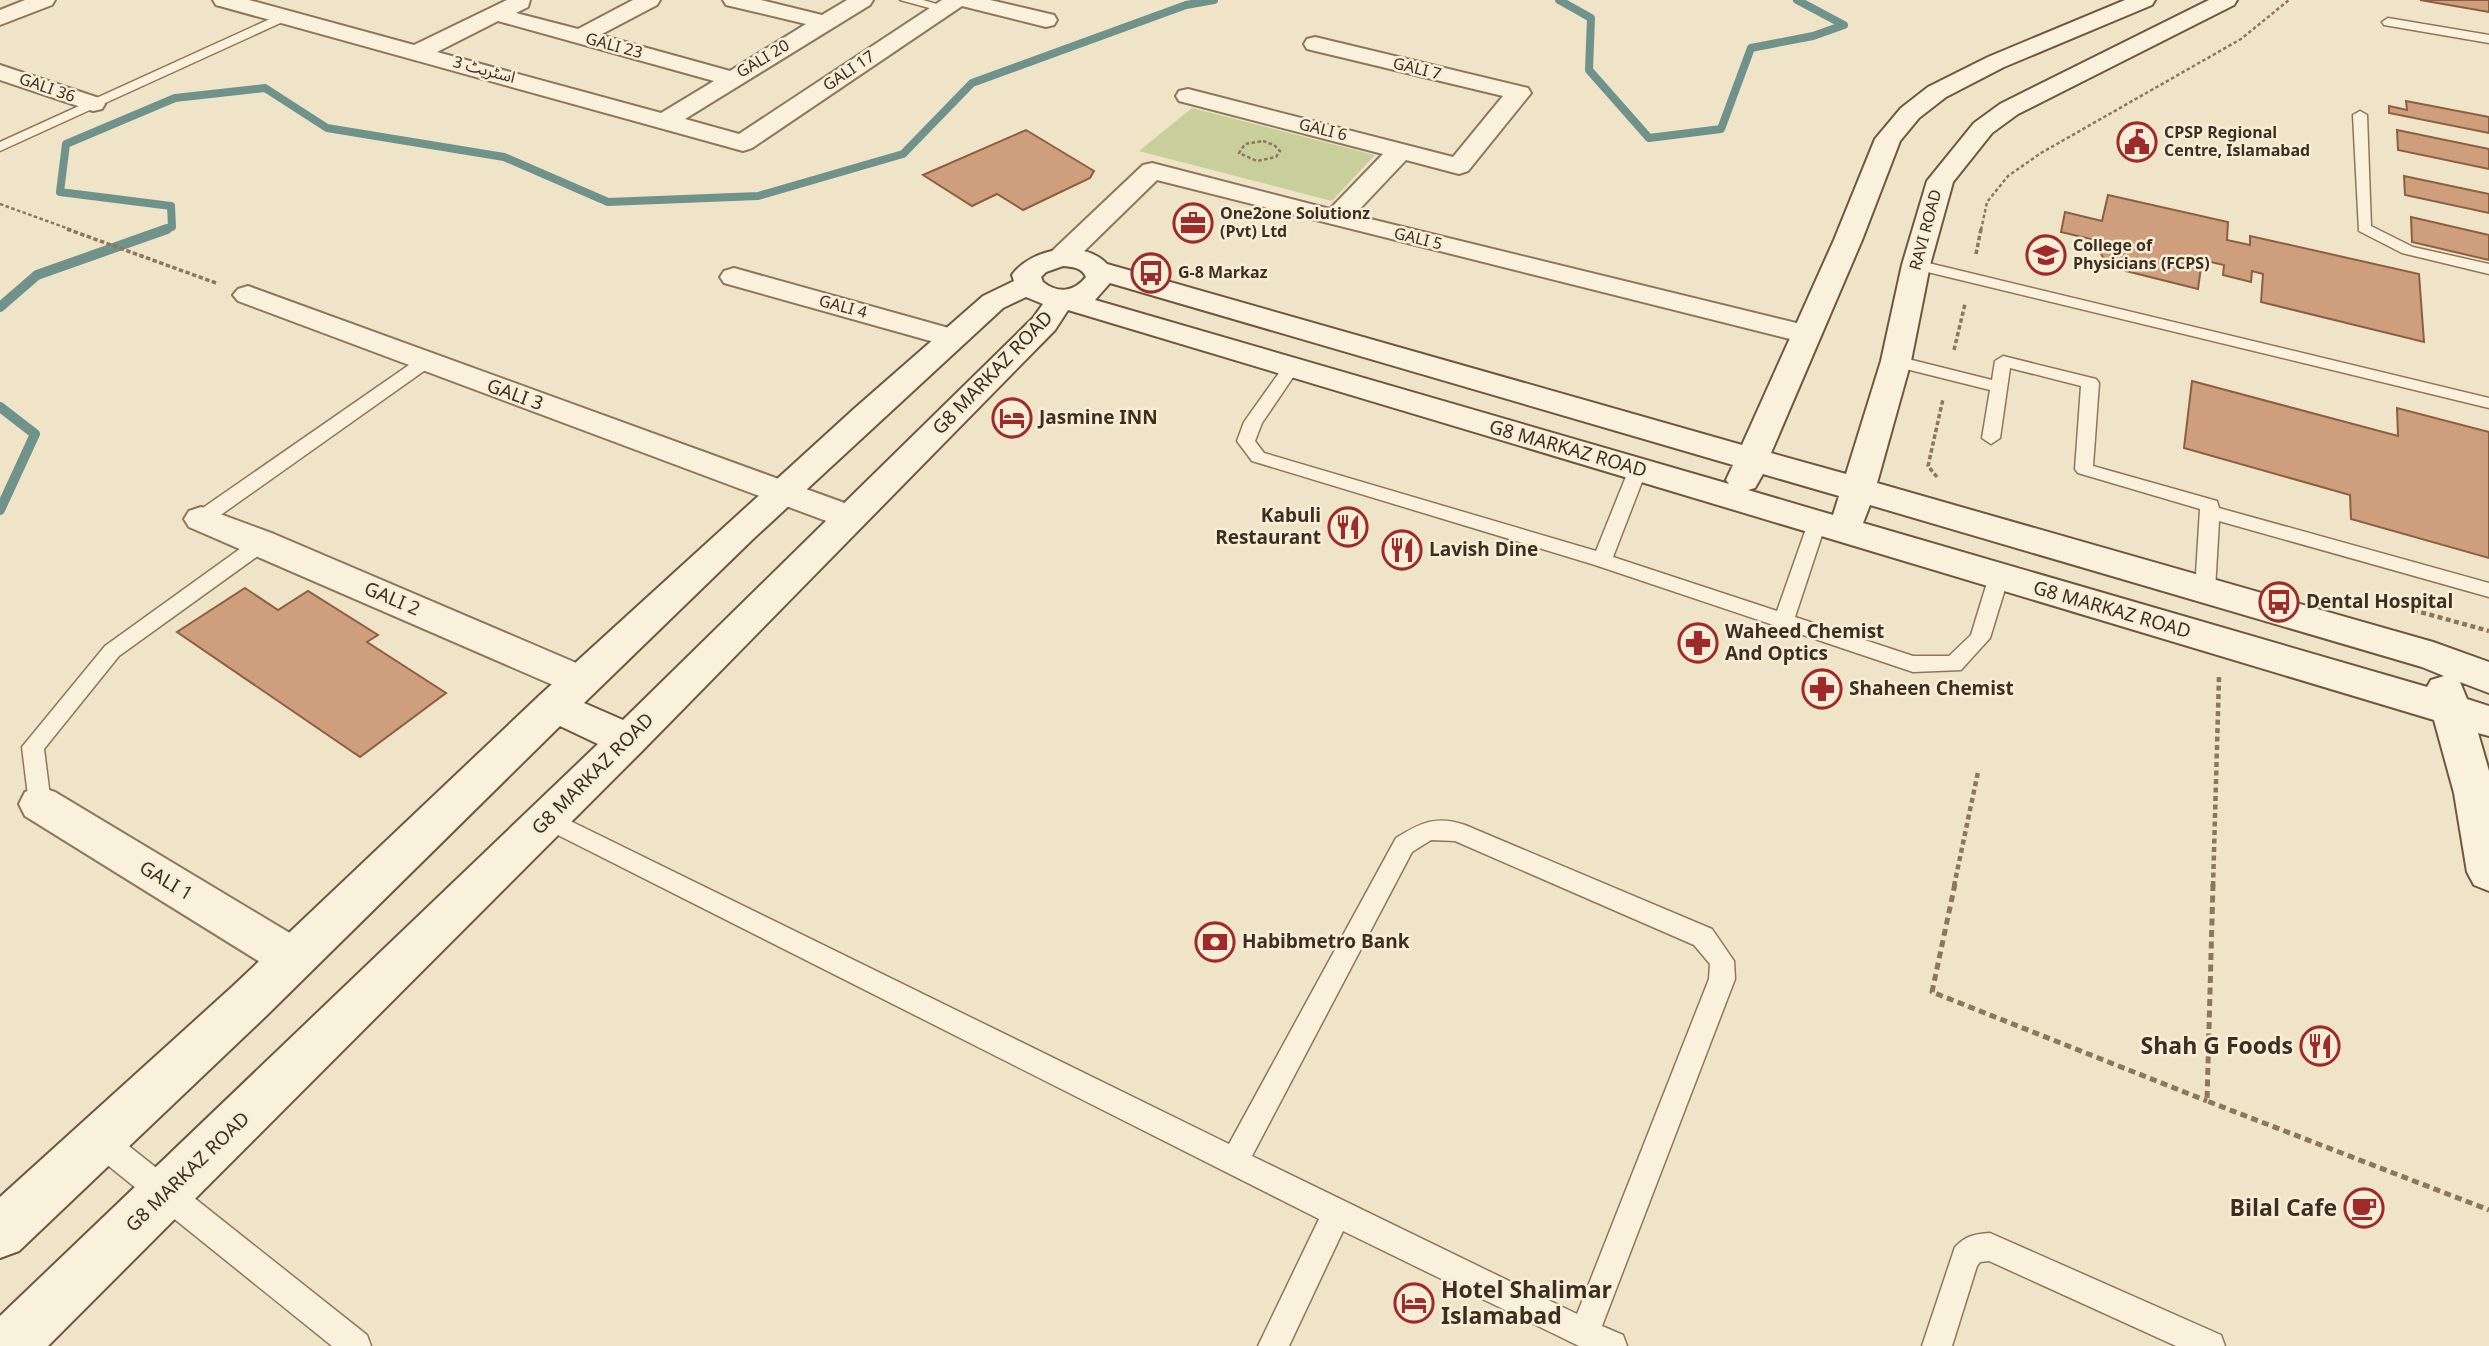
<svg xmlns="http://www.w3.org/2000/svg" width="2489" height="1346" font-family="Georgia,'Noto Sans Arabic',serif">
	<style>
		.green { fill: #c9cf9b }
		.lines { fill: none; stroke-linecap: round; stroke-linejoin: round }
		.stream-far1 { stroke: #6f938a; stroke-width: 8 }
		.stream { stroke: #6f938a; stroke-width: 10 }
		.building { fill: #cf9f7d; stroke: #8d5f41; stroke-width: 2 }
		.lane-casing { stroke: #8d765c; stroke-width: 3 }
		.street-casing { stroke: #8d765c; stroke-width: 4 }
		.secondary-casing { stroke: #6f573f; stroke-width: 4 }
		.path-far3 { stroke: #8d765c; stroke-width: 2.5; stroke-dasharray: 3.5 2.5; stroke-linecap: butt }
		.path-far2 { stroke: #8d765c; stroke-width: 3.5; stroke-dasharray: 4.5 2.5; stroke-linecap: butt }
		.path-far1 { stroke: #8d765c; stroke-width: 4.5; stroke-dasharray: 5 3.5; stroke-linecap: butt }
		.path { stroke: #8d765c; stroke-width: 5; stroke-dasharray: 7 4.5; stroke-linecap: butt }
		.lane { fill: #faf1dc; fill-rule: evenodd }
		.street { fill: #faf1dc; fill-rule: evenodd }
		.secondary { fill: #faf1dc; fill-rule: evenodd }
		.labels { text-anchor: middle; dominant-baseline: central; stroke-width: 5; stroke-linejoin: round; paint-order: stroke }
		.far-street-label { font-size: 16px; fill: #3d2e20; stroke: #f7eed8 }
		.far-poi-label { font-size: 16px; font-weight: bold; fill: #3d2e20; stroke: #f7eed8; text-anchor: start }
		.street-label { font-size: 19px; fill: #3d2e20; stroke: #f7eed8 }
		.poi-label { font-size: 19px; font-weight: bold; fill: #3d2e20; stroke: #f7eed8; text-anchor: start }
		.near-poi-label { font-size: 23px; font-weight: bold; fill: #3d2e20; stroke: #f7eed8; text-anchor: end }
	</style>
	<rect width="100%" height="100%" fill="#f0e4c8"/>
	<path class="green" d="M1192,108L1375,155L1332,201L1139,151Z"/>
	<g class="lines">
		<g class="stream-far1">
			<path d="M1559,0L1591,18L1589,70L1649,138L1721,129L1751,48L1813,36L1844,25L1797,0"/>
			<path d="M162,230L172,227L171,206L60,192L66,144L175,98L265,88L327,128L504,157L608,202L758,196L903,154L972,83L1186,5L1214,0"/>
		</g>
		<g class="stream">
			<path d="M0,307L37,275L167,229"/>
			<path d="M0,407L35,434L0,510"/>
		</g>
	</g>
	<g class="building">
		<path d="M2420,0H2489V12Z"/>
		<path d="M2406,101L2489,117V133L2389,113V106L2407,110Z"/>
		<path d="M1026,130L1094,171L1090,178L1023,210L997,194L972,206L923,175Z"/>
		<path d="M2397,130L2489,149V169L2398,150Z"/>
		<path d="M2404,176L2489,194V213L2405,195Z"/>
		<path d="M2108,195L2228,222L2227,240L2250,245V236L2419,274L2424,342L2261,302L2263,274L2252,271L2251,282L2223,275L2224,265L2202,260L2198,289L2126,271L2103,258L2101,253L2103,242L2061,232L2065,212L2102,221Z"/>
		<path d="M2411,217L2489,235V260L2412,242Z"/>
		<path d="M2192,381L2398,436L2397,408L2489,432V558L2351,519L2350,495L2184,448Z"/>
		<path d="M245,588L278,610L308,591L378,635L367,642L446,693L360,757L177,632Z"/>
	</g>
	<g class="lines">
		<g class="lane-casing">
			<g id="lane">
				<path d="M900,0H923L950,8L944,12Z"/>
				<path d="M283,13L289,17L287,20L0,151V142Z"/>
				<path d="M2388,18L2489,35V43L2384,25L2382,22Z"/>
				<path d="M2360,111L2367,115L2371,226L2413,247L2489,264V274L2402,253L2359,231L2353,115Z"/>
				<path d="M1916,260L2489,398V408L1911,268L1908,265L1911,262Z"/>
				<path d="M1896,356L1992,380L1995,361L2003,356L2096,379L2099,383L2093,466L2217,501L2219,508L2489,583V597L2219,521L2215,590L2212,595H2198L2195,590L2200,509L2078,473L2075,469L2081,386L2010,368L2000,438L1991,444L1982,438L1990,390L1890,365L1888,361Z"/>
				<path d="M425,357L431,358L433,362L431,366L208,524H194L192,519L194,514L419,358Z"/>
				<path d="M1292,362L1300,367L1262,423L1255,441L1264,453L1596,551L1629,469L1638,463L1647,469L1613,557L1777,611L1808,523L1810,518H1824L1826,523L1795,617L1913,656H1949L1971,635L1989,576L1992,571H2006L2009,576L1990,638L1961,670L1913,672L1595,565L1252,461L1237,441L1244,422L1286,363Z"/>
				<path d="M262,536L269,538L272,543L269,548L119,656L44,749L51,804L48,811L40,813L32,811L29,804L22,747L105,646L255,538Z"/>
				<path d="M548,810L1229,1144L1396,838C1420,823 1436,815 1465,825L1712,929L1734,961L1735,979L1602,1326L1623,1335L1627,1346H1579L1343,1231L1289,1346H1258L1319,1219L540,826L537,819L540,812ZM1431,840L1455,841L1694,945L1710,964L1709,979L1577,1314L1252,1156L1412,852Z"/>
				<path d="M100,1128L110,1131L367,1335L371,1346H332L90,1151L86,1141L90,1131Z"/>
				<path d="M1990,1233L2221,1335L2225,1346H2176L1989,1261L1980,1262L1977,1266L1952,1346H1922L1955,1247C1966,1236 1974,1234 1990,1233Z"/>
			</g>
		</g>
		<g class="street-casing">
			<g id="street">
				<path d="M25,0H55L52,5L0,25V10Z"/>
				<path d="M213,0H249L414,45L507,0H530L528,7L516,13L578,29L633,0H660L657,5L600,35L730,71L806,24L726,5L723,0H761L822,15L847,0H873L870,5L685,119L739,134L942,0H990L1054,15L1057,20L1054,25L1046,27L962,6L752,148L743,151L216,5ZM498,21L714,81L661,113L437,52Z"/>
				<path d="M1315,37L1528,88L1531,93L1468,171L1459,174L1406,160L1354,215L1817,328L1821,334L1817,340L1806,343L1157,180L1071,264L1061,266L1051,264L1047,258L1051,252L1143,165L1152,163L1330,209L1383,154L1179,101L1176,96L1179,91L1188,89L1453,157L1503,96L1307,49L1304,44L1307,39Z"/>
				<path d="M0,65L102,99L105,104L102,109L93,111L0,80Z"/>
				<path d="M734,268L963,332L967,338L963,344L952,347L724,283L720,277L724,271Z"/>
				<path d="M248,286L861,509L866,517L861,525L849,529L837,525L238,301L233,295L238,289Z"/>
				<path d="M201,507L274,534L595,671L600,681L595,691L581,696L567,691L189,527L184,519L189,511Z"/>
				<path d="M40,787L55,792L308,944L315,958L308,972L292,978L276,972L25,816L19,804L25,792Z"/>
			</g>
		</g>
		<g class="secondary-casing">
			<path id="secondary" d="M2125,0H2155L2152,5L2004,67L1946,97L1919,118L1900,141L1862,240L1771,453L1846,474L1881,361L1902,265L1927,181L1974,123L2000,104L2209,0H2237L2234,5L2018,114L1992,133L1953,182L1930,265L1911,361L1877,483L2433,642L2489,662V693L2460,682L2467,699L2489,706V736L2478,733L2489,771V891L2474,885L2467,872L2454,793L2434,720L1068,310L1055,330L642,751L48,1346H0V1316L598,744L560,726L266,1016L19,1251L0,1258V1197L233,986L540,695L855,408L983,296L1014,281L1012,275C1030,249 1083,238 1107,264L1742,445L1834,240L1875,139L1901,108L1928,87L1988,57ZM1063,266C1072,267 1082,267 1086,277C1074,292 1058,294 1043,282L1041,277L1046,272ZM1110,283L1733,465L1726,480L1729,484L1095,300ZM1026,297L1043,304L1033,318L623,720L584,703L753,539L1003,308ZM1763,474L1839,496L1833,515L1748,490L1755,488ZM1870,505L2422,667L2444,676L2431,680L2427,687L1863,523Z"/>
		</g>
		<g class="path-far3">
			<path d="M1263,141L1274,145L1280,151L1276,157L1257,161L1239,153L1245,144Z"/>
			<path d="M0,204L72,230"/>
			<path d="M1981,230L1987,202L2008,176L2041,153L2241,39L2289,0"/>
		</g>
		<g class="path-far2">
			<path d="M67,229L216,283"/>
			<path d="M1976,254L1981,229"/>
			<path d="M1954,350L1965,304"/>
			<path d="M1937,477L1928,466L1943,399"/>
		</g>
		<g class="path-far1">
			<path d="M2413,610L2489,631"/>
			<path d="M1954,886L1978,772"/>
			<path d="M2213,886L2219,677"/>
		</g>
		<g class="path">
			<path d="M1955,884L1932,992L2207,1101"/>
			<path d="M2213,884L2207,1101L2489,1210"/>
		</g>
		<use href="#lane" class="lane"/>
		<use href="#street" class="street"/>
		<use href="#secondary" class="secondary"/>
	</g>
	<defs>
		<g id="civic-ring" transform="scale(2.0125)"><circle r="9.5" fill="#f7eed8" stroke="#9e2a2b" stroke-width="1.5"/><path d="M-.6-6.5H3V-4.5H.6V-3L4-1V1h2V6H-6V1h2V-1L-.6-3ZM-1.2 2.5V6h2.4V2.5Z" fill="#9e2a2b"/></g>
		<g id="office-ring" transform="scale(2.0125)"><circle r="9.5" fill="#f7eed8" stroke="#9e2a2b" stroke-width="1.5"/><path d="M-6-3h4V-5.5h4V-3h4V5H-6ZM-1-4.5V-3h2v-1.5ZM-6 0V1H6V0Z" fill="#9e2a2b"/></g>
		<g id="university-ring" transform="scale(2.0125)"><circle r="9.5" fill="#f7eed8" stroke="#9e2a2b" stroke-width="1.5"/><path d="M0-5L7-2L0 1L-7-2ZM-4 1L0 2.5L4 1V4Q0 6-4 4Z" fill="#9e2a2b"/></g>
		<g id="bus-ring" transform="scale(2.0125)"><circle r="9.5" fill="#f7eed8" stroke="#9e2a2b" stroke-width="1.5"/><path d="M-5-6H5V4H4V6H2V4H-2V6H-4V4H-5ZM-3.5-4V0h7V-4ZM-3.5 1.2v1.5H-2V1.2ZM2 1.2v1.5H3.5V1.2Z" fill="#9e2a2b"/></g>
		<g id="hotel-ring" transform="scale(2.0125)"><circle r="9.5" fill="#f7eed8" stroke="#9e2a2b" stroke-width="1.5"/><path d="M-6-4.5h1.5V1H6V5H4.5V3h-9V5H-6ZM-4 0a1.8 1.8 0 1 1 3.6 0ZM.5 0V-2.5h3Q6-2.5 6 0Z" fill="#9e2a2b"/></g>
		<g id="restaurant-ring" transform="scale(2.0125)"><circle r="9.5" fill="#f7eed8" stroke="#9e2a2b" stroke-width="1.5"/><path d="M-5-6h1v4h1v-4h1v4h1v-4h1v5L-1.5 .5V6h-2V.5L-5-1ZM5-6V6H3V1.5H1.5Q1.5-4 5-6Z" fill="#9e2a2b"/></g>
		<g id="pharmacy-ring" transform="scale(2.0125)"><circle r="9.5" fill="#f7eed8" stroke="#9e2a2b" stroke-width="1.5"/><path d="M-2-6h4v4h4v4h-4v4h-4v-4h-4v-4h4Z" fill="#9e2a2b"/></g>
		<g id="bank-ring" transform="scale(2.0125)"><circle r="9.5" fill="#f7eed8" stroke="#9e2a2b" stroke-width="1.5"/><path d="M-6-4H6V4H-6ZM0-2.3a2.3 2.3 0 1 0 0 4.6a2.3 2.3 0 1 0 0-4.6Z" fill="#9e2a2b"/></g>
		<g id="cafe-ring" transform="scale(2.0125)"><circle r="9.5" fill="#f7eed8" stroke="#9e2a2b" stroke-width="1.5"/><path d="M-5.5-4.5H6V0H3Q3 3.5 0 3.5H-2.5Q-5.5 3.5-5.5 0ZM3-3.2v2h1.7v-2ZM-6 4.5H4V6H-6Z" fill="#9e2a2b"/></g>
	</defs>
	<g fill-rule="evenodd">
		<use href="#civic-ring" x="2137" y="142"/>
		<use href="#office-ring" x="1193" y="223"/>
		<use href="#university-ring" x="2046" y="255"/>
		<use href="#bus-ring" x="1151" y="273"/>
		<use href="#hotel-ring" x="1012" y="418"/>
		<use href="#restaurant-ring" x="1348" y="527"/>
		<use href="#restaurant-ring" x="1402" y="550"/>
		<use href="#bus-ring" x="2279" y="602"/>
		<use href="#pharmacy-ring" x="1698" y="643"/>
		<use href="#pharmacy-ring" x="1822" y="689"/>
		<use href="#bank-ring" x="1215" y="942"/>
		<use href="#restaurant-ring" x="2320" y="1046"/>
		<use href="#cafe-ring" x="2364" y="1208"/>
		<use href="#hotel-ring" x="1414" y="1303"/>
	</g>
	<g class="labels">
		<g class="far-street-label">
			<text transform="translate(614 46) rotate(15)">GALI 23</text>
			<text transform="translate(763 59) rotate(-31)">GALI 20</text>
			<text transform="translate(1417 69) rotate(14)">GALI 7</text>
			<text transform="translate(484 70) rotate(15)">اسٹریٹ 3</text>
			<text transform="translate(849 71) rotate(-34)">GALI 17</text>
			<text transform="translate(47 88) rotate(19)">GALI 36</text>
			<text transform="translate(1323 130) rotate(14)">GALI 6</text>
			<text transform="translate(1926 230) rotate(-75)">RAVI ROAD</text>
			<text transform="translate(1418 239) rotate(14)">GALI 5</text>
			<text transform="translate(843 307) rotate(15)">GALI 4</text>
		</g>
		<g class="far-poi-label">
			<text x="2164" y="133">CPSP Regional<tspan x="2164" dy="18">Centre, Islamabad</tspan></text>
			<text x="1220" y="214">One2one Solutionz<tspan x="1220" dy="18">(Pvt) Ltd</tspan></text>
			<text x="2073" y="246">College of<tspan x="2073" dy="18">Physicians (FCPS)</tspan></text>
			<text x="1178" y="273">G-8 Markaz</text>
		</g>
		<g class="street-label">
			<text transform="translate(993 373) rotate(-46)">G8 MARKAZ ROAD</text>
			<text transform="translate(515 395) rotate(20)">GALI 3</text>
			<text transform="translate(1568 449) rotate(16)">G8 MARKAZ ROAD</text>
			<text transform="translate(392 599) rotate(23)">GALI 2</text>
			<text transform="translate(2112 610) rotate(16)">G8 MARKAZ ROAD</text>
			<text transform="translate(593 774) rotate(-45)">G8 MARKAZ ROAD</text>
			<text transform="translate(166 881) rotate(31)">GALI 1</text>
			<text transform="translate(188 1172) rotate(-44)">G8 MARKAZ ROAD</text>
		</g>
		<g class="poi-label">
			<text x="1039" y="418">Jasmine INN</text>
			<text x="1321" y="516" text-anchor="end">Kabuli<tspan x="1321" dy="22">Restaurant</tspan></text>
			<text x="1429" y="550">Lavish Dine</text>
			<text x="2306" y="602">Dental Hospital</text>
			<text x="1725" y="632">Waheed Chemist<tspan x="1725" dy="22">And Optics</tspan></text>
			<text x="1849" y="689">Shaheen Chemist</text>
			<text x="1242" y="942">Habibmetro Bank</text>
		</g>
		<g class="near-poi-label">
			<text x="2293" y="1046">Shah G Foods</text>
			<text x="2337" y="1208">Bilal Cafe</text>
			<text x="1441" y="1290" text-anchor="start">Hotel Shalimar<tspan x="1441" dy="26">Islamabad</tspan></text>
		</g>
	</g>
</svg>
